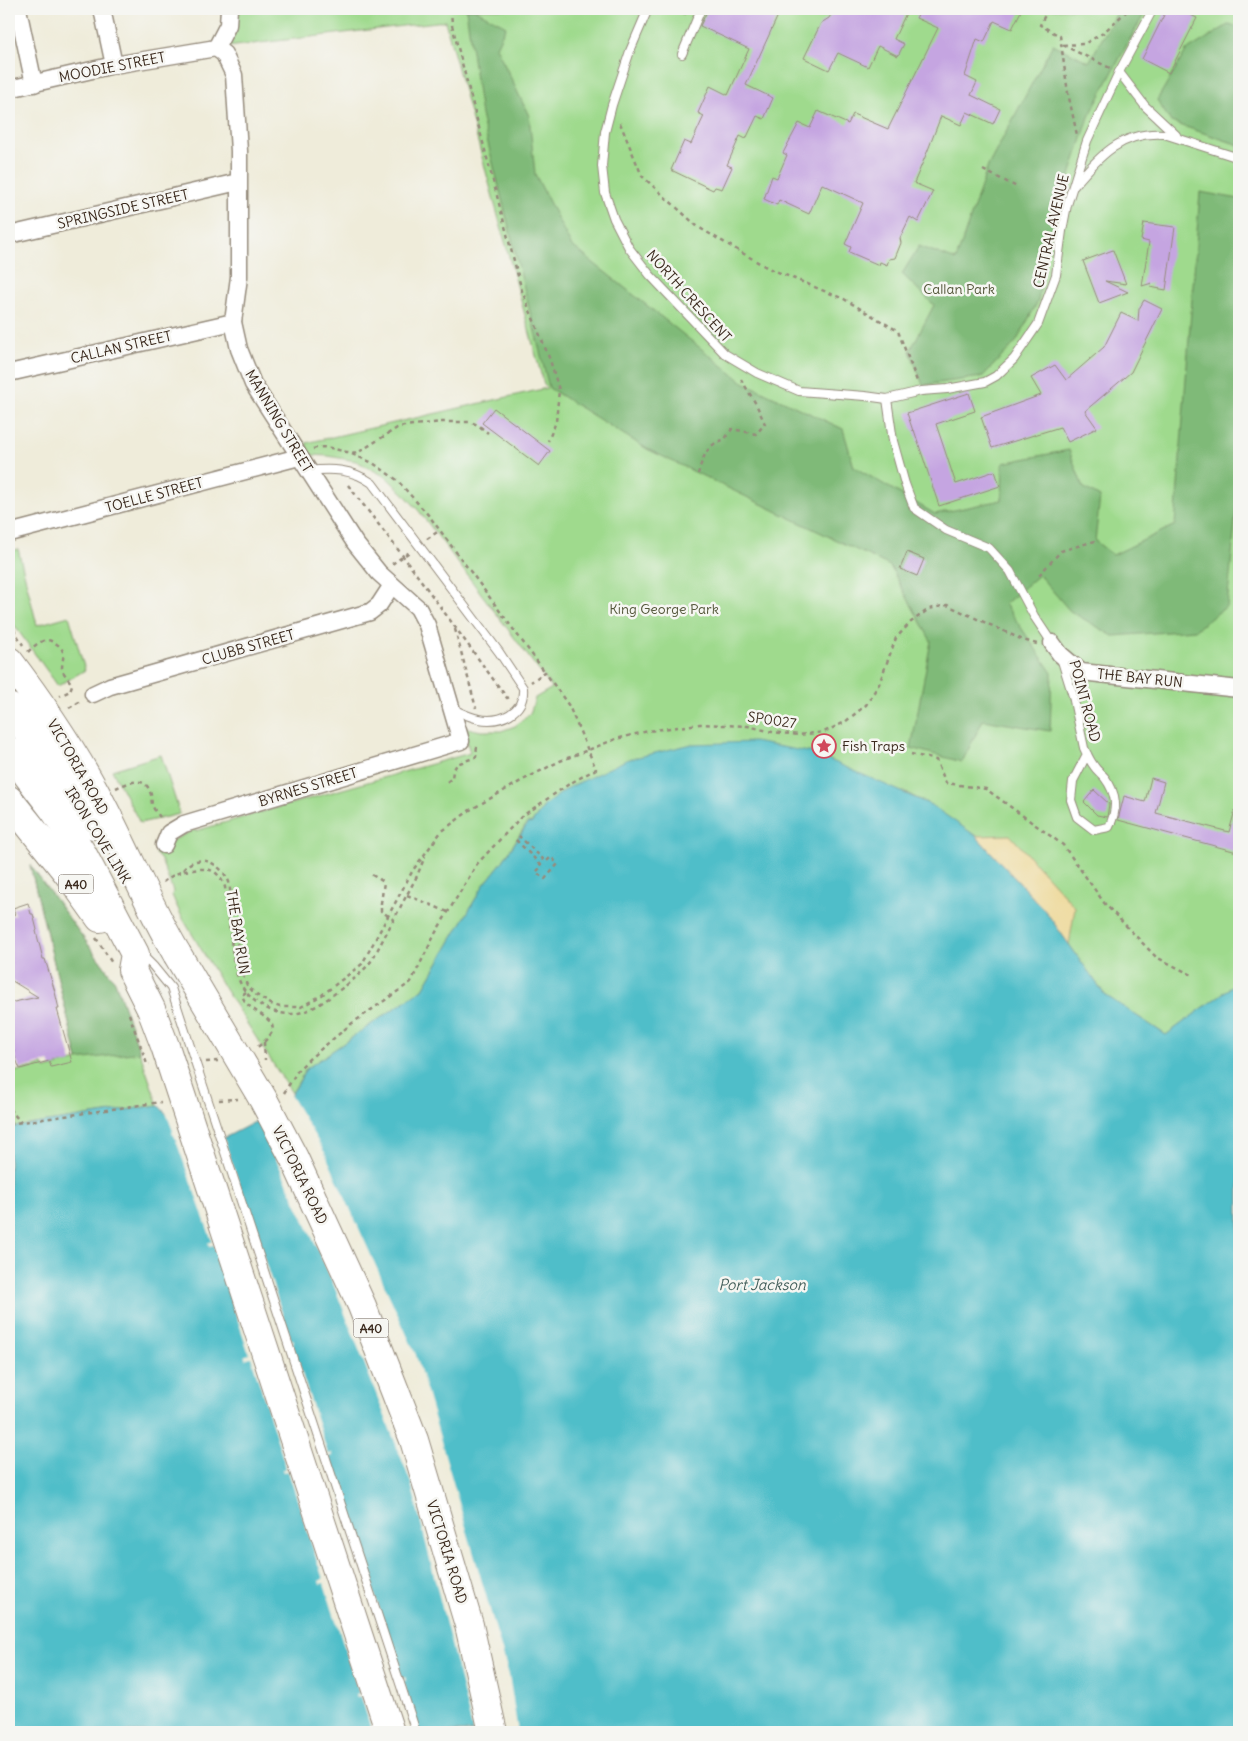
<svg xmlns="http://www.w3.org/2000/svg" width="1248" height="1741" font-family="Delius,sans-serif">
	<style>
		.green { fill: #9fda8d; stroke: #6d8256 }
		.forest { fill: #7fba78; stroke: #5d724b }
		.sand { fill: #eeda9e; stroke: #94825e }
		.water { fill: #50bec9; stroke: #467474 }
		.pier { fill: #efecda }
		.building { fill: #c5a5e1 }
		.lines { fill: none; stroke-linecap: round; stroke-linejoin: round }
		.lane-casing { stroke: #958b7c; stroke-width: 10 }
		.street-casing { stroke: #958b7c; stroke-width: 19 }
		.highway-casing { stroke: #958b7c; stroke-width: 30 }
		.path { stroke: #958b7c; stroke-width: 2.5; stroke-dasharray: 4 4; stroke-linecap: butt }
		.lane { stroke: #fff; stroke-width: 8 }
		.street { stroke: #fff; stroke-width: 16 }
		.highway { stroke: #fff; stroke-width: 28 }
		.lane-bridge-casing { stroke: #958b7c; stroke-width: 10; stroke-linecap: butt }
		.highway-bridge-casing { stroke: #958b7c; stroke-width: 30; stroke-linecap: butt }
		.lane-bridge { stroke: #fff; stroke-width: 8 }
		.highway-bridge { stroke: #fff; stroke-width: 28 }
		.labels { text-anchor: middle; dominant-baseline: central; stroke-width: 5; stroke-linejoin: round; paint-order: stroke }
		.shield { fill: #f6f6f2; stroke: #73675e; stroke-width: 1 }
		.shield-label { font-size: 12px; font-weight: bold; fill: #3b2a1e }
		.street-label { font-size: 14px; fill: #3b2a1e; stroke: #f6f6f2 }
		.park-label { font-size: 14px; fill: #54563a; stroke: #f6f6f2 }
		.poi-label { font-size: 14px; fill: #3b2a1e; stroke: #f6f6f2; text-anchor: start }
		.water-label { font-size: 15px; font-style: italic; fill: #425e5a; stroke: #f6f6f2 }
	</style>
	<rect width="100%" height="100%" fill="#f6f6f2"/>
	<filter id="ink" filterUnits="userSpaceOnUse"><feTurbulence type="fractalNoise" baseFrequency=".02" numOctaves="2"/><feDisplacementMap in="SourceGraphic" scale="10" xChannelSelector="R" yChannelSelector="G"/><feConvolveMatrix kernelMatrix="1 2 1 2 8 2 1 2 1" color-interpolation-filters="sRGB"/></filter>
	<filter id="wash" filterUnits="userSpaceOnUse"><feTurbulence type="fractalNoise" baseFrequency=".0096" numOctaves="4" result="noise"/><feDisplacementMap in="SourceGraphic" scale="20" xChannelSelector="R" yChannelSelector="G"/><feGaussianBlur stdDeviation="1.12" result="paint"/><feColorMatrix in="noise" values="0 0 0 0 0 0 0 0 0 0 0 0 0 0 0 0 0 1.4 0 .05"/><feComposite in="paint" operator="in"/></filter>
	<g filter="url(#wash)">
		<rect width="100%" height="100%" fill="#efecda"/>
		<g class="green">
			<path d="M230,9H1239V979L1234,985L1166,1035L1105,995L1046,912L931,805L904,792L545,805L531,824L527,823L503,861L483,886L423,989L306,1069L292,1093L226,991L182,917L175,902L172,895L173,891L161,860L155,853L158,852L156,848L194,830L195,831L470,753L463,727L481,731H501L515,726L530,714L535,698L552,688L419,511L404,494L386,477L356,461L328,456L310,455L306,443L547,388L544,385L445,21L227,47Z"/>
			<path d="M18,549L37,625L69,616L85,670L58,686L9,618V552Z"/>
			<path d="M161,755L180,814L140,823L112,770Z"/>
			<path d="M30,865L115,981L158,1105L9,1128V1073L43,1065L45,1069L78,1060Z"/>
		</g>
		<g class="forest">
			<path d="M466,9H474L506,26L496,47L529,116L535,174L571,245L743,382L843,429L854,467L935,514L1002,500L1003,463L1069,450L1083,487L1100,497L1095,541L1113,555L1175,525L1200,192L1239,199V481L1227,606L1195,630L1113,636L1070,611L1039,575L1005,604L1052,673L1050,731L983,720L962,762L911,748L931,641L890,566L647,449L549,388L481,115Z"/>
			<path d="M1119,9H1147L1125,48L1089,117L1048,243L1038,301L1016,342L982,377L923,385L910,351L934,305L902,274L919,246L956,260L988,166L1053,44L1089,62Z"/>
			<path d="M1228,25L1239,27V145L1171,122L1157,100L1186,51Z"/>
			<path d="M30,865L115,981L140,1052L78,1060Z"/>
		</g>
		<path class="sand" d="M1010,835L1075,907L1069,945L1046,912L976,836Z"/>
		<path class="water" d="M754,742L814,753L931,805L976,836L1046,912L1105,995L1166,1035L1234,985L1239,979V1732H9V1128L158,1105L201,1150L282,1108L298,1084L306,1069L423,989L483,886L503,861L528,823L531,824L545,805L568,788L626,760L692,744Z"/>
		<g class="pier">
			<path d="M289,1093L325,1153L416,1355L509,1675L518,1732H473L411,1483L333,1283L265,1135L256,1119L280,1106Z"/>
			<path d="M165,1110L202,1147L223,1136L254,1228L257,1227L258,1229L255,1231L291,1340L293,1339L294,1342L292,1343L328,1454L332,1453L333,1456L329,1457L365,1565L368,1564L369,1567L366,1568L402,1679L405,1677L406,1680L403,1682L419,1732H372L361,1696L357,1697L356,1694L359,1693L324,1583L320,1584L319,1581L323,1579L288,1471L283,1472L282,1470L286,1468L251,1357L245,1359V1357L244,1356L249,1354L219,1262L214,1245L209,1246L208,1243L212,1241L174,1135H173L172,1132L173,1131Z"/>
		</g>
		<g id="blocks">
			<g class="building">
				<path d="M708,9H781L746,85L773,98L764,119L757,116L746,139L740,136L727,165L732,167L722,189L715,187L713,190L671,170L684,141L691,144L704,116L698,113L710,86L728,95L749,49L700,26Z"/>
				<path d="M834,9H908L894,39L904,44L898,56L878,46L868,67L838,53L829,70L804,58L821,23L829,18Z"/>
				<path d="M921,9H1022L1012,29L994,21L984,42L977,39L965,76L977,82L971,95L1000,109L993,124L967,112L961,125L941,116L928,150L914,183L933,191L918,222L910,217L900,238L901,243L895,258L889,259L887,265L880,262L879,265L849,252L851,247L845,244L863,203L822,184L809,214L779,200L777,205L764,199L772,176L777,178L787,155L783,153L799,123L810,128L818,111L848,124L853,114L888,129L938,28L916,18Z"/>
				<path d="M1167,9H1178L1197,18L1169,73L1142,59Z"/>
				<path d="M1144,223L1175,227L1166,290L1150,287L1152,283L1142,286L1149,242L1141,240Z"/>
				<path d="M1113,250L1126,284L1105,281L1128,292L1099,303L1083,261Z"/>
				<path d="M1144,300L1162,309L1131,372L1085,411L1097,428L1068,442L1060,427L992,448L981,417L1041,395L1031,378L1055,365L1066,380L1104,347L1121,313L1138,321L1139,309Z"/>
				<path d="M969,393L975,411L936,424L956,484L995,471L1000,486L939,506L914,430L913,431L907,413Z"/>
				<path d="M494,408L550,451L539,466L482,423Z"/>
				<path d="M907,552L924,559L917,576L900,569Z"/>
				<path d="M1151,778L1164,782L1156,813L1229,832L1235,810L1239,811V841L1237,852L1118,820L1124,796L1145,802Z"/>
				<path d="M1094,790L1109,804L1107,817L1097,815L1084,802Z"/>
				<path d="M28,903L31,914H33L37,930L36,931L43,959H45L55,992L59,1009H57L72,1062L51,1067L49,1061L20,1069L13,1052L14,1051L9,1032V1003L38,997L9,979V920H11L10,916L15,915L13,908Z"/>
			</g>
		</g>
	</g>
	<g filter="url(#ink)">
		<use href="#blocks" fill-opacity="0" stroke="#958b7c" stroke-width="1"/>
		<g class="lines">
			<g class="lane-casing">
				<g id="lane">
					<path d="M648,9L630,51L612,105L605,132L602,166L605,193L614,219L629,248L650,275L725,354L757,373L799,391L865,396L887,399L921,391L947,389L985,382L996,376L1014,359L1038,324L1056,275L1062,231L1067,205L1087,141L1119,72L1153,9"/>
					<path d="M682,54L701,9"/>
					<path d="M1119,72L1145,106L1176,135"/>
					<path d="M1074,186C1099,156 1122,131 1164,134L1239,158"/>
					<path d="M887,399L893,441L905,484L914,508L946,530L989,548L1010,571L1034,616L1052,643"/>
					<path d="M308,471C332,468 352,469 372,483L499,652L523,688C525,713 500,723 479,719C469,717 461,713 453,709"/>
					<path d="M1062,661L1073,696L1084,748C1087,754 1090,761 1094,766C1097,771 1102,774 1105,778C1117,794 1118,809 1109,827L1094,830L1077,817L1071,800L1073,781L1087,754"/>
					<path d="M140,953L153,966L171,988L187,1037"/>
				</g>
			</g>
			<g class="street-casing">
				<g id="street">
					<path d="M18,9L34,84"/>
					<path d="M102,9L114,65"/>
					<path d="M216,48L228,25L229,9"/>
					<path d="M9,89L114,65L216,48"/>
					<path d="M9,235L238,182"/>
					<path d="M9,373L233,322"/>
					<path d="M9,533L299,457"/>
					<path d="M1052,643L1060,654L1081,672L1239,689"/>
					<path d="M93,694L110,686L370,612L379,605L392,585"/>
					<path d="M164,845L169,833L184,824L461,741L427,625L418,608L379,573L355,543L253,384L239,349L233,322L239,277V151L234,75L224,54L216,48"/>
				</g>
			</g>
			<g class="highway-casing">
				<g id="highway">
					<path d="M9,661C40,702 68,743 93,788C123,842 145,900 177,954"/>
					<path d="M9,707L81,802L94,825"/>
					<path d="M9,751L55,811L82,853L135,954L132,970"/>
					<path d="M9,800L70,876L100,918"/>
				</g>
			</g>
			<g class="path">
				<path d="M451,9L452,25L522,291L550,360L559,390L556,422L548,441"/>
				<path d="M675,9L688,15"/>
				<path d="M1048,9L1040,25L1060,36L1068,93L1077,135"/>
				<path d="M1063,45L1084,44L1103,33L1129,9"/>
				<path d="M1063,45L1110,68"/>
				<path d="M620,123L642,176L698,227L768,268L844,299L898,331L917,381"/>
				<path d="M983,170L1017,187"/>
				<path d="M313,449C329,443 343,455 359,452L397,428L404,426L442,422H470L478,425L488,433"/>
				<path d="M352,454L373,463L397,480L430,517L545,672"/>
				<path d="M698,474C702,460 707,443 724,440L732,429L756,434L765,424L756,404L739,376"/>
				<path d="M348,485L403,556L507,698L510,697"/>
				<path d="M427,539L440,530"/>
				<path d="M392,564L411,551"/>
				<path d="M1039,575L1061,551L1095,541"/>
				<path d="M9,622L23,645"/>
				<path d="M455,629L476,708"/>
				<path d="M28,652C36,644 45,636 55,643C59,645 62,648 63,652C64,657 62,663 62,668C63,674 69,679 72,685L70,691L60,696"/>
				<path d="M69,708L81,701"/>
				<path d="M911,754L936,760L946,783L986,789L1063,845L1105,904L1156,957L1192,975"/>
				<path d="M447,782L452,778L453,771L457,764L476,757L477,745"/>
				<path d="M116,788C127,783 145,775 150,792C152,795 151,800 152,804C153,809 157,813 160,817"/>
				<path d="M516,840L542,866L536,872L545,879L558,864L551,857L546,862L519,836"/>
				<path d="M183,870C198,851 221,863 229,882L241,971L247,985L255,994L271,1004L280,1007H301L322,995L362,964L413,870L441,832L470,810L521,781L560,761L616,739L648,731L700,724L748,726L772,732L799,735L824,732L845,722L866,705L879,684L896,638L911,622L929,609L947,605L1023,640L1037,644"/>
				<path d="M372,875L384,882L381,903V911L394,920"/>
				<path d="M163,882C173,874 181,871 193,870C210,867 218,870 225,887C227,904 229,922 231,940C233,952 233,966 238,977C242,990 251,999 262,1006C292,1023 314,1010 338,991C351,982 362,973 372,960L417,876L425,856"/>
				<path d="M407,895L448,912"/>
				<path d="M96,938L112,963"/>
				<path d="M246,992L242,995C248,1018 298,1018 256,1048"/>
				<path d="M129,1014L147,1064H150"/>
				<path d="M264,1042L265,1060"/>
				<path d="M206,1062L218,1061"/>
				<path d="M284,1093L298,1070L309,1059L351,1024L411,982L436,932L477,864L521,817L569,784L596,769L569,706L545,672L531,682"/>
				<path d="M219,1100L238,1099"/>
				<path d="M9,1109L21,1122"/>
				<path d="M9,1124L161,1102"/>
			</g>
			<use href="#lane" class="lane"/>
			<use href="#street" class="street"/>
			<use href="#highway" class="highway"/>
			<g class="lane-bridge-casing">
				<path id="lane-bridge" d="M187,1037L416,1732"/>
			</g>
			<g class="highway-bridge-casing">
				<g id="highway-bridge">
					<path d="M177,954L263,1099L294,1158L362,1306L414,1440L469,1625L493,1732"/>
					<path d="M134,975L151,1009L165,1046L390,1732"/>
				</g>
			</g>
			<use href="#lane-bridge" class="lane-bridge"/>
			<use href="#highway-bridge" class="highway-bridge"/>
		</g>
	</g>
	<defs>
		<g id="sight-ring" transform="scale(1.25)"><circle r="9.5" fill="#f6f6f2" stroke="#d1495b" stroke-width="1.5"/><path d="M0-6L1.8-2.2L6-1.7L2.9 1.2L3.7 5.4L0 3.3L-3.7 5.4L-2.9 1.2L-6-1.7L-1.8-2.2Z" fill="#d1495b"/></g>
	</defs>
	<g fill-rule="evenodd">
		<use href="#sight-ring" x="824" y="746"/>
	</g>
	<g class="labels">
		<g class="shield">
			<rect x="58.5" y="874.5" width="35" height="19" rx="4"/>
			<rect x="353.5" y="1318.5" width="35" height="19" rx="4"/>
		</g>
		<g class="shield-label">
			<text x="76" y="884">A40</text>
			<text x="371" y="1328">A40</text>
		</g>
		<g class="street-label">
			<text transform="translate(112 67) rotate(-11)">MOODIE STREET</text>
			<text transform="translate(123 209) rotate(-13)">SPRINGSIDE STREET</text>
			<text transform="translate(1051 231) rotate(-77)">CENTRAL AVENUE</text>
			<text transform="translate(689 296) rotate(48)">NORTH CRESCENT</text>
			<text transform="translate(121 347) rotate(-13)">CALLAN STREET</text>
			<text transform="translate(279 421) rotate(59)">MANNING STREET</text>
			<text transform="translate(154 495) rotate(-15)">TOELLE STREET</text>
			<text transform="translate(248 647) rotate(-16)">CLUBB STREET</text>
			<text transform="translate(1140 678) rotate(6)">THE BAY RUN</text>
			<text transform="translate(1085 701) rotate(75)">POINT ROAD</text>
			<text transform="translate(772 720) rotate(8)">SP0027</text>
			<text transform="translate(78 767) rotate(60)">VICTORIA ROAD</text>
			<text transform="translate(308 787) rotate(-17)">BYRNES STREET</text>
			<text transform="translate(98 835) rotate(58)">IRON COVE LINK</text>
			<text transform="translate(238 932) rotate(81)">THE BAY RUN</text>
			<text transform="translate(300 1175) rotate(64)">VICTORIA ROAD</text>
			<text transform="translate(447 1552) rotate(73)">VICTORIA ROAD</text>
		</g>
		<g class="park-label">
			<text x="959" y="289">Callan Park</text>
			<text x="664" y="609">King George Park</text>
		</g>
		<g class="poi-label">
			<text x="842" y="746">Fish Traps</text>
		</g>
		<g class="water-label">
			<text x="762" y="1284">Port Jackson</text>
		</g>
	</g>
	<rect width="1248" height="1741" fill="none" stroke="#f6f6f2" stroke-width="30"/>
</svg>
